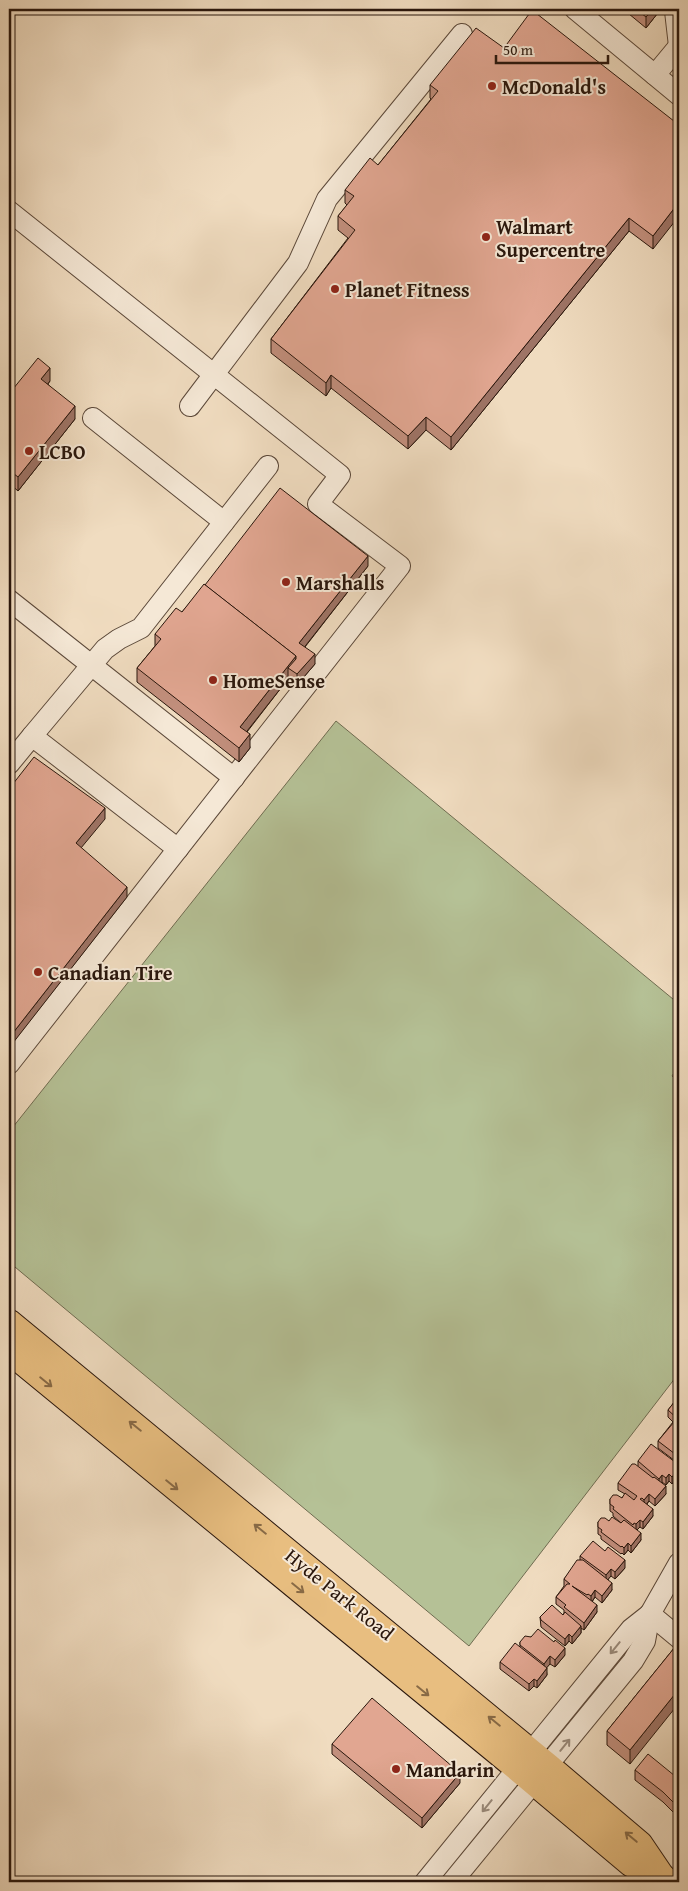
<svg xmlns="http://www.w3.org/2000/svg" width="688" height="1891" font-family="'Gentium Book Plus',serif">
	<style>
		.green { fill: #b5c196; stroke: #6f6c51 }
		.lines { fill: none; stroke-linecap: round; stroke-linejoin: round }
		.minor-casing { stroke: #5b4839; stroke-width: 22 }
		.major-casing { stroke: #29160c; stroke-width: 27 }
		.minor { stroke: #f5e8d6; stroke-width: 20 }
		.major { stroke: #e8be80; stroke-width: 25 }
		.wall { fill: #c28f7d; stroke: #29160c }
		.shaded-wall { fill: #9e7466; stroke: #29160c }
		.building { fill: #e1a691; stroke: #29160c }
		.oneway { stroke: #886a46 }
		.oneway2 { stroke: #998a7b }
		.poi-dot { fill: #8f2418; stroke: #f5e8d6; stroke-width: 2 }
		.labels { text-anchor: middle; dominant-baseline: central; stroke-width: 4; stroke-linejoin: round; paint-order: stroke }
		.poi-label { font-size: 20px; font-weight: bold; fill: #29160c; stroke: #f5e8d6; text-anchor: start }
		.street-label { font-size: 20px; fill: #29160c; stroke: #f5e8d6 }
	</style>
	<rect width="100%" height="100%" fill="#f0dcc0"/>
	<filter id="stains"><feTurbulence type="fractalNoise" baseFrequency=".004" numOctaves="4"/><feColorMatrix values="0 0 0 0 .2 0 0 0 0 .09 0 0 0 0 .02 0 0 0 .5 -.17"/></filter>
	<radialGradient id="worn" r=".72"><stop offset=".6" stop-color="#630" stop-opacity="0"/><stop offset="1" stop-color="#630" stop-opacity=".3"/></radialGradient>
	<path class="green" d="M336,721L679,1004V1065L672,1076L679,1083V1373L469,1646L9,1262V1132Z"/>
	<g class="lines">
		<g class="minor-casing">
			<g id="minor">
				<path d="M575,9L679,95"/>
				<path d="M677,9L675,11L679,46"/>
				<path d="M655,75L679,46"/>
				<path d="M9,211L340,475L318,504L400,566L9,1064"/>
				<path d="M190,406L298,263L327,199L462,34"/>
				<path d="M93,418L224,522"/>
				<path d="M9,600L234,778"/>
				<path d="M32,736L105,649L119,639L141,628L268,466"/>
				<path d="M9,764L32,736L178,849"/>
				<path d="M650,1614L679,1638"/>
				<path d="M425,1882L631,1629L650,1614"/>
				<path d="M452,1882L633,1661L645,1641L650,1614L679,1563"/>
			</g>
		</g>
		<g class="major-casing">
			<g id="major">
				<path d="M9,1322L548,1766L640,1844L661,1875"/>
				<path d="M9,1351L518,1769L631,1864L664,1878"/>
			</g>
		</g>
		<use href="#minor" class="minor"/>
		<use href="#major" class="major"/>
	</g>
	<g class="wall">
		<path d="M623,9H661L646,28Z"/>
		<path d="M504,48L679,125L653,249L629,231L451,450L426,430L408,449L331,388L326,396L271,353V339L348,238L338,230V216L347,205L345,203V190L378,165L431,99L430,98V85Z"/>
		<path d="M50,381L48,384L75,419L18,491L9,483V394Z"/>
		<path d="M368,566L305,647L315,664L297,685L288,679L247,732L250,748L239,762L137,682V668L155,646V634L182,612L205,585Z"/>
		<path d="M679,1396V1464L658,1448V1441L673,1422L668,1417V1410Z"/>
		<path d="M638,1461L679,1465L672,1484L669,1481L666,1485L662,1482L661,1483L666,1494L655,1506L649,1501L647,1504L653,1516L643,1529L640,1527L637,1530L641,1540L631,1553L628,1550L624,1555L622,1553L621,1554L601,1539V1536L598,1534V1522L609,1521L621,1523L613,1516V1513L610,1511V1499L622,1498L625,1494L618,1490V1483L638,1466Z"/>
		<path d="M580,1556L625,1568L615,1579L611,1576L608,1579L612,1590L602,1603L595,1597L592,1602L597,1612L584,1630L581,1628V1633L572,1644L569,1641L565,1646L541,1627L540,1617L563,1615L564,1613V1610L556,1604V1597L564,1586V1579L580,1560Z"/>
		<path d="M531,1637L565,1655L555,1667L550,1664L546,1668L547,1675L537,1688L534,1686L529,1691L500,1669V1662L520,1647V1642Z"/>
		<path d="M679,1642L630,1764L607,1745V1731Z"/>
		<path d="M332,1744L460,1783L422,1828L332,1754Z"/>
		<path d="M635,1770L679,1777V1818L663,1802L635,1780Z"/>
	</g>
	<g class="shaded-wall">
		<path d="M653,9H661L646,28V17Z"/>
		<path d="M679,202V216L653,249V236Z"/>
		<path d="M629,218V231L451,450V437Z"/>
		<path d="M50,368V381L41,392V379Z"/>
		<path d="M331,375V388L326,396V383Z"/>
		<path d="M75,406V419L18,491V477Z"/>
		<path d="M426,417V430L408,449V436Z"/>
		<path d="M368,556V566L299,654V643Z"/>
		<path d="M315,654V664L297,685V674Z"/>
		<path d="M296,656V669L288,668V679L240,740V727Z"/>
		<path d="M250,734V748L239,762V748Z"/>
		<path d="M105,808V819L76,854V843Z"/>
		<path d="M127,887V897L9,1048V1038Z"/>
		<path d="M679,1468V1475L672,1484V1477Z"/>
		<path d="M669,1474V1481L666,1485V1478Z"/>
		<path d="M662,1475V1482L659,1486V1479Z"/>
		<path d="M666,1486V1494L655,1506V1499Z"/>
		<path d="M649,1494V1501L644,1507V1500Z"/>
		<path d="M653,1509V1516L643,1529V1522Z"/>
		<path d="M640,1520V1527L636,1531V1524Z"/>
		<path d="M641,1533V1540L631,1553V1546Z"/>
		<path d="M628,1543V1550L624,1555V1548Z"/>
		<path d="M625,1560V1568L615,1579V1572Z"/>
		<path d="M611,1569V1576L606,1582V1575Z"/>
		<path d="M612,1583V1590L602,1603V1596Z"/>
		<path d="M595,1590V1597L591,1603V1596Z"/>
		<path d="M597,1605V1612L584,1630V1623Z"/>
		<path d="M581,1626V1633L572,1644V1637Z"/>
		<path d="M569,1634V1641L565,1646V1639Z"/>
		<path d="M565,1648V1655L555,1667V1660Z"/>
		<path d="M550,1656V1664L544,1671V1664Z"/>
		<path d="M547,1668V1675L537,1688V1681Z"/>
		<path d="M534,1679V1686L529,1691V1684Z"/>
		<path d="M679,1689V1703L630,1764V1750Z"/>
		<path d="M460,1773V1783L422,1828V1818Z"/>
	</g>
	<g class="building">
		<path d="M636,9H653L646,17Z"/>
		<path d="M532,10L679,125V202L653,236L629,218L451,437L426,417L408,436L331,375L326,383L271,339L355,230L338,216L354,196L345,190L370,158L378,165L438,91L430,85L476,28L504,48Z"/>
		<path d="M38,358L50,368L41,379L75,406L18,477L9,470V394Z"/>
		<path d="M280,488L368,556L299,643L315,654L297,674L288,668L296,659V656L205,585Z"/>
		<path d="M204,584L296,656L240,727L250,734L239,748L137,668L161,639L155,634L176,608L182,612Z"/>
		<path d="M34,757L105,808L76,843L127,887L9,1038V789Z"/>
		<path d="M679,1396V1420L668,1410Z"/>
		<path d="M674,1422L679,1426V1457L658,1441Z"/>
		<path d="M651,1444L679,1465V1468L672,1477L669,1474L666,1478L662,1475L659,1479L638,1461Z"/>
		<path d="M632,1464H635L653,1478L654,1477L666,1486L655,1499L649,1494L644,1500L642,1498L640,1499L653,1509L643,1522L640,1520L636,1524L634,1523L633,1525L613,1509L614,1507L610,1504V1499L613,1495H617L622,1498L625,1493L634,1500L637,1496L618,1483Z"/>
		<path d="M612,1517L621,1523L624,1520L641,1533L631,1546L628,1543L624,1548L622,1546L621,1547L601,1532L602,1530L598,1527V1522L601,1518H605L609,1521Z"/>
		<path d="M593,1541L605,1551L608,1547L625,1560L615,1572L611,1569L606,1575L580,1556Z"/>
		<path d="M577,1560H583L612,1583L602,1596L595,1590L591,1596L588,1594L587,1595L572,1586L597,1605L584,1623L564,1607L566,1605L556,1597L567,1584H570L564,1579Z"/>
		<path d="M552,1605L563,1615L565,1612L581,1626L572,1637L569,1634L565,1639L541,1620L540,1617Z"/>
		<path d="M538,1629L554,1642L555,1640L565,1648L555,1660L550,1656L544,1664L520,1645V1642L525,1636L531,1637Z"/>
		<path d="M679,1642V1689L630,1750L607,1731Z"/>
		<path d="M515,1643L547,1668L537,1681L534,1679L529,1684L500,1662Z"/>
		<path d="M372,1698L460,1773L422,1818L332,1744Z"/>
		<path d="M648,1754L675,1776L676,1774L679,1777V1808L663,1792L635,1770Z"/>
	</g>
	<defs><path id="oneway-shaft" d="M-6 0H5M1.5-3L5.5 0L1.5 3" fill="none" stroke-width="1.6" stroke-linecap="round" stroke-linejoin="round" transform="scale(1.25)"/></defs>
	<g class="oneway">
		<use href="#oneway-shaft" transform="translate(46 1382) rotate(39)"/>
		<use href="#oneway-shaft" transform="translate(135 1426) rotate(-141)"/>
		<use href="#oneway-shaft" transform="translate(172 1485) rotate(39)"/>
		<use href="#oneway-shaft" transform="translate(260 1529) rotate(-141)"/>
		<use href="#oneway-shaft" transform="translate(298 1588) rotate(39)"/>
		<use href="#oneway-shaft" transform="translate(423 1691) rotate(39)"/>
		<use href="#oneway-shaft" transform="translate(494 1721) rotate(-141)"/>
		<use href="#oneway-shaft" transform="translate(631 1837) rotate(-140)"/>
	</g>
	<g class="oneway2">
		<use href="#oneway-shaft" transform="translate(615 1648) rotate(129)"/>
		<use href="#oneway-shaft" transform="translate(565 1745) rotate(-51)"/>
		<use href="#oneway-shaft" transform="translate(487 1806) rotate(129)"/>
	</g>
	<g class="poi-dot">
		<circle cx="492" cy="86" r="5"/>
		<circle cx="486" cy="237" r="5"/>
		<circle cx="335" cy="289" r="5"/>
		<circle cx="29" cy="451" r="5"/>
		<circle cx="286" cy="582" r="5"/>
		<circle cx="213" cy="680" r="5"/>
		<circle cx="38" cy="972" r="5"/>
		<circle cx="396" cy="1769" r="5"/>
	</g>
	<g class="labels">
		<g class="poi-label">
			<text x="502" y="86">McDonald's</text>
			<text x="496" y="226">Walmart<tspan x="496" dy="23">Supercentre</tspan></text>
			<text x="345" y="289">Planet Fitness</text>
			<text x="39" y="451">LCBO</text>
			<text x="296" y="582">Marshalls</text>
			<text x="223" y="680">HomeSense</text>
			<text x="48" y="972">Canadian Tire</text>
			<text x="406" y="1769">Mandarin</text>
		</g>
		<g class="street-label">
			<text transform="translate(340 1594) rotate(39)">Hyde Park Road</text>
		</g>
	</g>
	<rect width="688" height="1891" fill="none" stroke="#f0dcc0" stroke-width="30"/>
	<rect x="10" y="10" width="668" height="1871" fill="none" stroke="#29160c" stroke-width="2.5"/>
	<rect x="15" y="15" width="658" height="1861" fill="none" stroke="#29160c"/>
	<path d="M496 55v8h112v-8" fill="none" stroke="#29160c" stroke-width="2.5"/>
	<text x="503" y="55" font-size="15" fill="#29160c" stroke="#f5e8d6" stroke-width="4" paint-order="stroke">50 m</text>
	<rect width="100%" height="100%" filter="url(#stains)"/>
	<rect width="100%" height="100%" fill="url(#worn)"/>
</svg>
